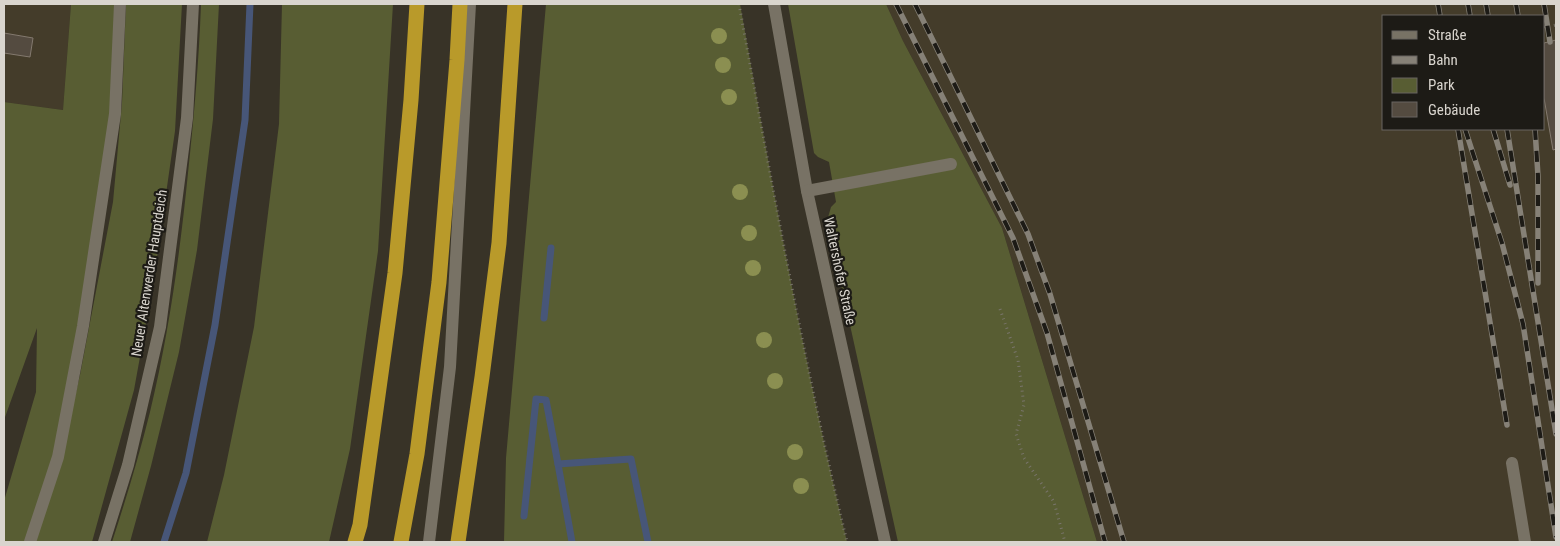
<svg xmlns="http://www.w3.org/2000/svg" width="1560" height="546" font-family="'Roboto Condensed',sans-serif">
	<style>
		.built { fill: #443c2a; fill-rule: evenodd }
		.green { fill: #585d33 }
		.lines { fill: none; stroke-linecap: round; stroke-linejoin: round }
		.stream { stroke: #475678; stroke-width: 7 }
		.building { fill: #544b40; stroke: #83796e }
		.path { stroke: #79756b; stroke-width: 3; stroke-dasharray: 1 4; stroke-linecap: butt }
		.minor { stroke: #787265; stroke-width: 12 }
		.highway { stroke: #b99a2a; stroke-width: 15 }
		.rail-casing { stroke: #868177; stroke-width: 5.5 }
		.rail { stroke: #1d1b16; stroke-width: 4; stroke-dasharray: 11; stroke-linecap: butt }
		.tree { fill: #8b8f51 }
		.labels { text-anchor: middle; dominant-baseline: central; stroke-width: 4.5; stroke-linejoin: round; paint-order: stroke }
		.street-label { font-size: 14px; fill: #d9d5ce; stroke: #1d1b16 }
	</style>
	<rect width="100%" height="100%" fill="#383327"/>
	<g class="built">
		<path d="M4,4H71L63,110L4,102Z"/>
		<path d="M886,4H1556V542H1097L1002,228L903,41ZM1384,16H1544V129H1384Z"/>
	</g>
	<g class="green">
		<path d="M71,4H120L115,114L58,457L30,542H4V501L36,392L37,328L4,420V102L63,110Z"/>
		<path d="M126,4H182L175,131L153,285L134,390L92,542H33L63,447L80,375L113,202L122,103Z"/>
		<path d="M201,4H219L213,119L197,250L179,352L151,466L130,542H112C126,499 139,456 150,412C169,333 180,253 188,173C194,117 199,60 201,4Z"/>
		<path d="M282,4H393L378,251L350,449L329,542H207L224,475L254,327L279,124Z"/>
		<path d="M546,4H740C772,184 804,364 847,542H504L506,458Z"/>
		<path d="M788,4H886L903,41L1002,228L1097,542H898L827,221L831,207L836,202L829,162L818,157L814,153Z"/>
	</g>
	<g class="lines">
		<g class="stream">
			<path d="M544,318L551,248"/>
			<path d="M558,464L572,542"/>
			<path d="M524,516L536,399L546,400L558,464L631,459L648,542"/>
			<path d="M164,542L186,473L215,325L245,120L250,4"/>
		</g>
	</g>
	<g class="building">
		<path d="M4,33L33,38L30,57L4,53Z"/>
		<path d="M1556,40V149L1553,150L1544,98V43Z"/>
	</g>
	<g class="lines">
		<g class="path">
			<path d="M739,4C772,184 804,364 847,542"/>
			<path d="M1544,27L1556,25"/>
			<path d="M1000,309L1018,360L1024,405L1016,434L1024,458L1054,502L1065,542"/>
		</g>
		<g class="minor">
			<path d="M774,4L807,191L885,542"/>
			<path d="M807,191L951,164"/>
			<path d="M1512,463L1525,542"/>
			<path d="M30,542L58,457L83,326L115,114L120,4"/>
			<path d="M104,542L128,465L160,327L187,118L193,4"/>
			<path d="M429,542L450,367L470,4"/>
		</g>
		<g class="highway">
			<path d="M355,542L360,525L395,273L411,100L417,4"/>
			<path d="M401,542L417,454L439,282L457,60L460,4"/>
			<path d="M458,542L482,377L499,243L515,4"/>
		</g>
		<g class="rail-casing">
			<g id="rail">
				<path d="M896,4L1013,238L1047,333L1105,542"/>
				<path d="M915,4L1028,234L1050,294L1124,542"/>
				<path d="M1438,4L1440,16"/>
				<path d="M1468,4L1470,16"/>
				<path d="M1486,4L1488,16"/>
				<path d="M1516,4L1518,16"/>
				<path d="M1544,4L1550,42"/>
				<path d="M1458,129L1507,425"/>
				<path d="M1465,129L1502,243L1523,324L1556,537"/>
				<path d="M1493,129L1510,185"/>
				<path d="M1507,129L1556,434"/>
				<path d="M1535,129L1538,176V283"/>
			</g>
		</g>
		<use href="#rail" class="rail"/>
	</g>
	<g class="tree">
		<circle cx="719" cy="36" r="8"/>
		<circle cx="723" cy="65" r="8"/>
		<circle cx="729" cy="97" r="8"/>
		<circle cx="740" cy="192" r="8"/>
		<circle cx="749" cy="233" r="8"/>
		<circle cx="753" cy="268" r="8"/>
		<circle cx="764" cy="340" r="8"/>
		<circle cx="775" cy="381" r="8"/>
		<circle cx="795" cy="452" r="8"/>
		<circle cx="801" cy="486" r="8"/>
	</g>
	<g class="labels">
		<g class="street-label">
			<text transform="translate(840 271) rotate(78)">Waltershofer Straße</text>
			<text transform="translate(149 273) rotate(-81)">Neuer Altenwerder Hauptdeich</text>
		</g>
	</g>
	<rect width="1560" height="546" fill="none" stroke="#d9d5ce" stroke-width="10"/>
	<rect x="1382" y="15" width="162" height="115" fill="#1d1b16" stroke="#686560"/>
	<rect x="1392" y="31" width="25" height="8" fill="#787265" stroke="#686560"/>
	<text x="1428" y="40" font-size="15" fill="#d9d5ce">Straße</text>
	<rect x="1392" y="56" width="25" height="8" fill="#868177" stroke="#686560"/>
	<text x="1428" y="65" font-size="15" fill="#d9d5ce">Bahn</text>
	<rect x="1392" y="78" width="25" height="15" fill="#585d33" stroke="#686560"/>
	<text x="1428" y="90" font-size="15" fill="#d9d5ce">Park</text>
	<rect x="1392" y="102" width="25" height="15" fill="#544b40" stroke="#686560"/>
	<text x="1428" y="115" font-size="15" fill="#d9d5ce">Gebäude</text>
</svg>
